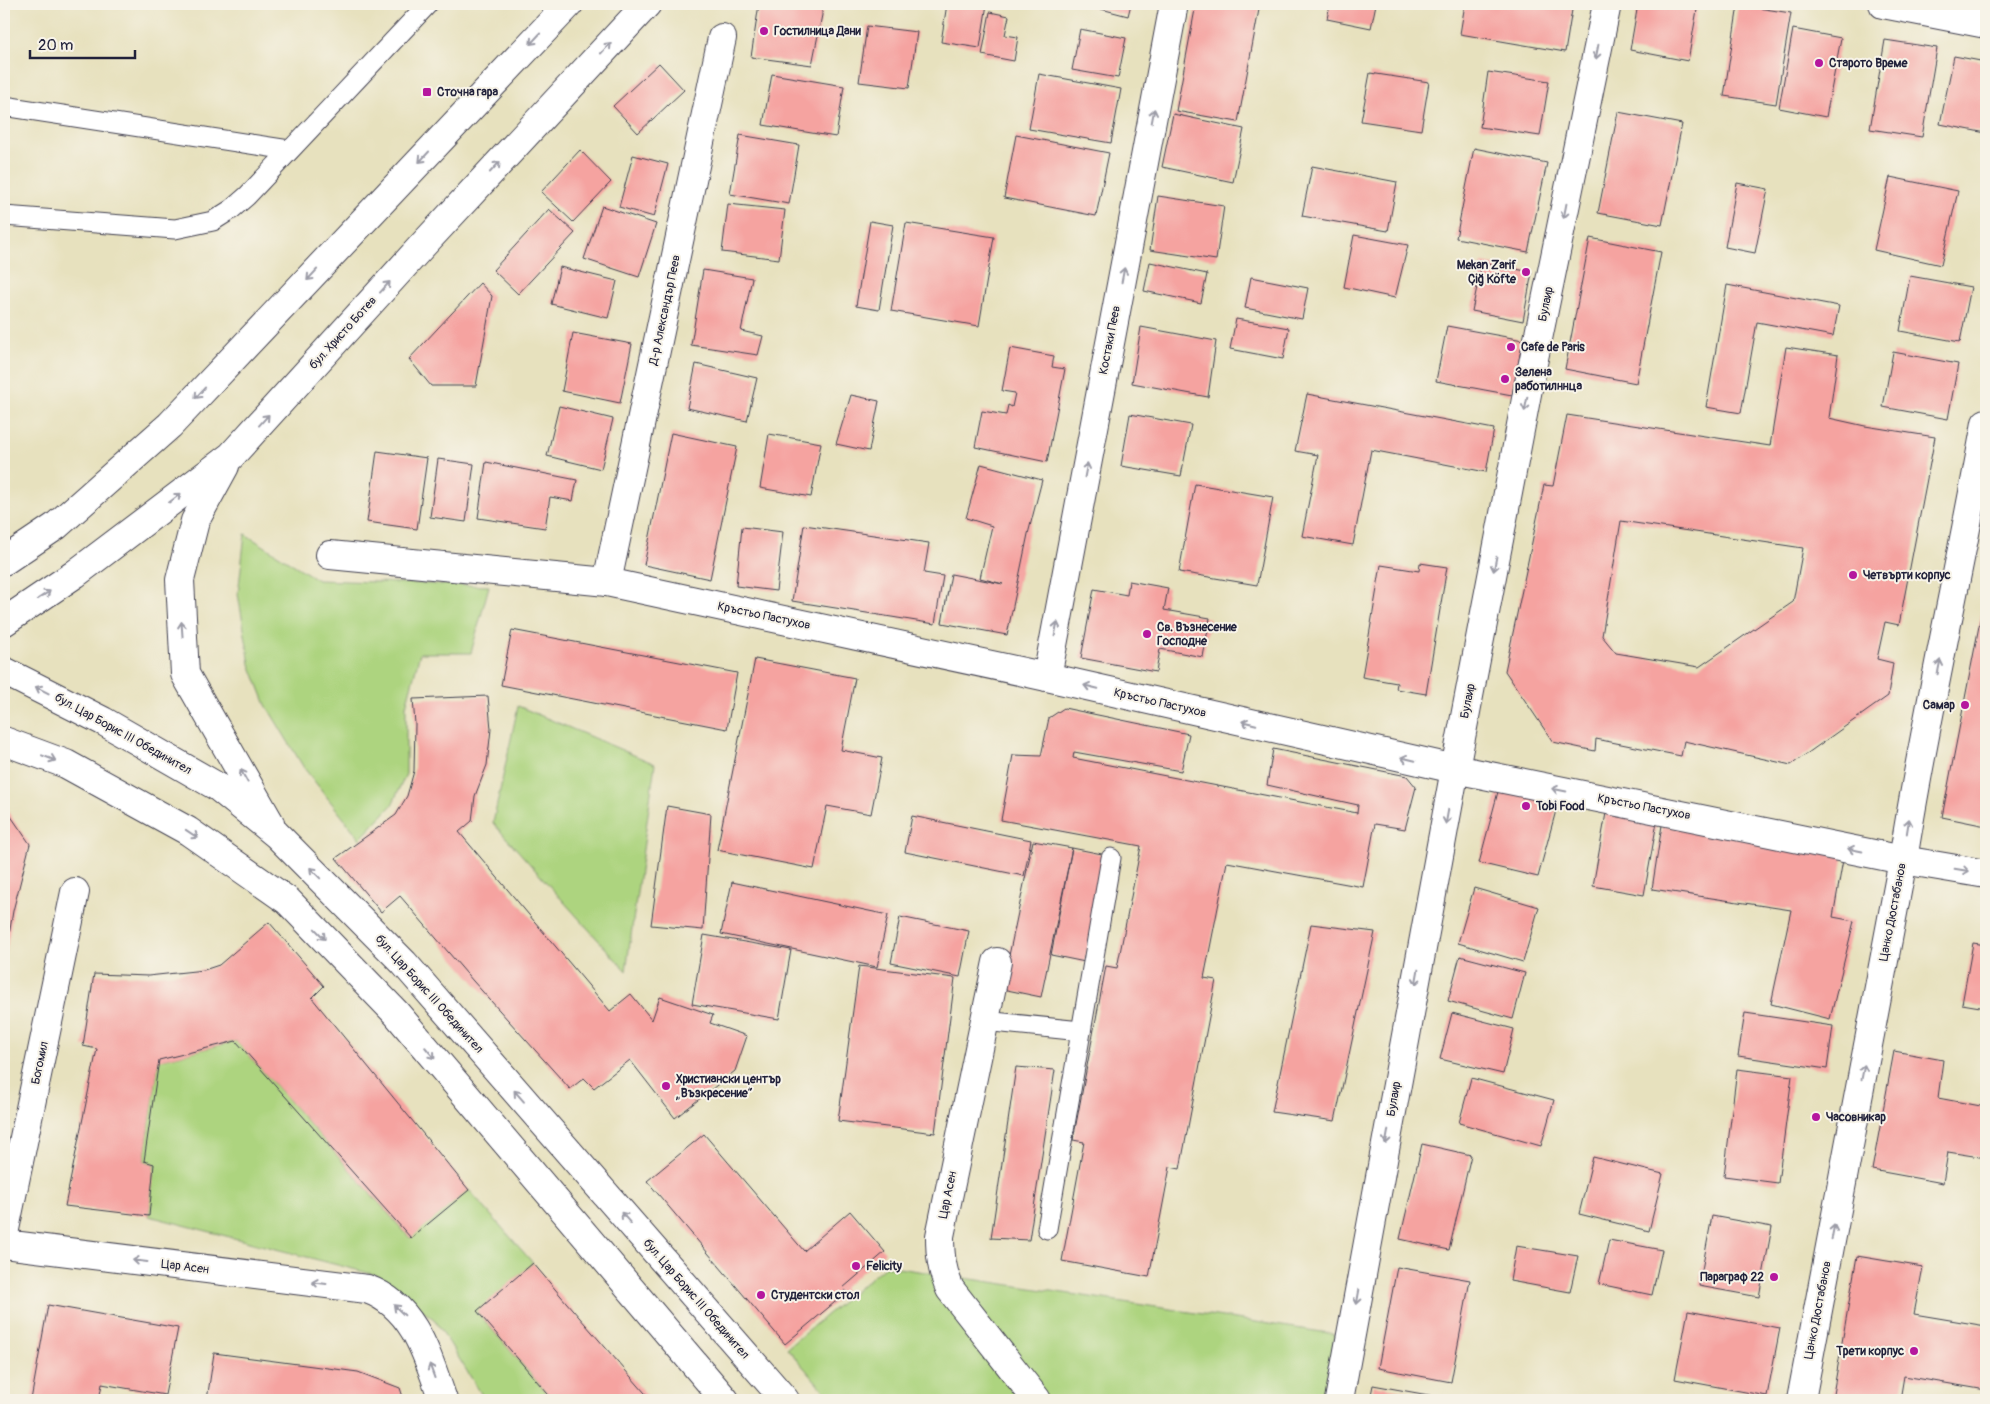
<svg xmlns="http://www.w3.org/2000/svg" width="1990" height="1404" font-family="Pangolin,sans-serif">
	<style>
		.green { fill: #add47f; stroke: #687b5d }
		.building { fill: #f5a3a0; fill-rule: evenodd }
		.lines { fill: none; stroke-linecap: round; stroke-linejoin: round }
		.lane-casing { stroke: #403f4f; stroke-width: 21 }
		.street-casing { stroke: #403f4f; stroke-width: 30 }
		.secondary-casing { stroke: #403f4f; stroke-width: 30 }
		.primary-casing { stroke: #403f4f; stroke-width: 30 }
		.lane { stroke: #fff; stroke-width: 19 }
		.street { stroke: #fff; stroke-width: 28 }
		.secondary { stroke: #fff; stroke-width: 28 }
		.primary { stroke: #fff; stroke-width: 28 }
		.oneway { stroke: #9c9ca7 }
		.poi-dot { fill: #b5179e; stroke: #f7f3e8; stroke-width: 2 }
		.labels { text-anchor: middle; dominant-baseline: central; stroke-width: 4; stroke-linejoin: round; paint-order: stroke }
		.poi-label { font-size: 12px; font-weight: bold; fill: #22223b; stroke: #f7f3e8; text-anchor: start }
		.street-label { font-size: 12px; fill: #22223b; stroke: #f7f3e8 }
	</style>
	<rect width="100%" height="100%" fill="#f7f3e8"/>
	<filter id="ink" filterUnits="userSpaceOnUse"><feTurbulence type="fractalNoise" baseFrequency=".02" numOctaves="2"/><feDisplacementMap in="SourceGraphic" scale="10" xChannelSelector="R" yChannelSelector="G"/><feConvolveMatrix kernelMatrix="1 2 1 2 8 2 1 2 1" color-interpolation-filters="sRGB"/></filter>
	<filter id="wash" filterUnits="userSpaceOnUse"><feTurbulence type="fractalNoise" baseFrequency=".0096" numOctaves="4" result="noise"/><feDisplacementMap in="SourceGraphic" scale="20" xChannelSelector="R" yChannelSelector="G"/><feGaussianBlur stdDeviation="1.12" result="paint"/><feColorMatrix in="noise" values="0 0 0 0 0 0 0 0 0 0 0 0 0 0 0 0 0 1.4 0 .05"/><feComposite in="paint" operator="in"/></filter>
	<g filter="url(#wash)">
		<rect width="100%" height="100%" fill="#e7e1be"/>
		<g class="green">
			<path d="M245,534L318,580L489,586L471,653H420L406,706V774L392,805L360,839L304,768L266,705L250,664L238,594Z"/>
			<path d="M518,706L655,764L626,971L493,823Z"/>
			<path d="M236,1041L410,1238L469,1190L533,1263L477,1312L553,1400H485L435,1320L376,1275L149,1216L154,1164L144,1161L159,1060Z"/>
			<path d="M885,1266L1335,1334L1323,1400H832L787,1348Z"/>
		</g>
		<g id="blocks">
			<g class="building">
				<path d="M759,4H822V15L812,65L751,57Z"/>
				<path d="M947,4H987L980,48L941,42Z"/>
				<path d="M1082,4H1131L1128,16Z"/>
				<path d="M1196,4H1260L1238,122L1176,111Z"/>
				<path d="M1330,4H1376L1371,28L1327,19Z"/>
				<path d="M1465,4H1573L1565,52L1460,34Z"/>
				<path d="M1638,4H1698L1688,61L1630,50Z"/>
				<path d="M1738,5L1791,13L1776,104L1724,96Z"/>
				<path d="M990,12L1009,16L1005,35L1018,37L1014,61L982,55Z"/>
				<path d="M867,26L917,32L909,88L859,82Z"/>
				<path d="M1080,29L1126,38L1118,78L1072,70Z"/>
				<path d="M1793,29L1841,38L1826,117L1779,108Z"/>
				<path d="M1885,40L1937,48L1922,137L1870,129Z"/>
				<path d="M1954,56L1986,62V133L1940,124Z"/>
				<path d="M659,63L684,90L638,133L613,106Z"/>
				<path d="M1488,72L1549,81L1540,136L1480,127Z"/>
				<path d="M1370,73L1429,82L1421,130L1361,121Z"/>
				<path d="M772,74L844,86L836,137L763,125Z"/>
				<path d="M1039,74L1121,89L1111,143L1029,129Z"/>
				<path d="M1618,112L1682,124L1662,225L1598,213Z"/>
				<path d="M1173,114L1244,129L1233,182L1162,167Z"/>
				<path d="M740,135L799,145L789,204L730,194Z"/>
				<path d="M1016,135L1109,153L1096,216L1004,198Z"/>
				<path d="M1474,148L1547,163L1528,252L1456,238Z"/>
				<path d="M580,150L611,182L573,222L541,192Z"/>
				<path d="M633,155L668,164L654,217L619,207Z"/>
				<path d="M1312,166L1397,182L1388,231L1302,216Z"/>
				<path d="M1890,177L1958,191L1941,265L1874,250Z"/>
				<path d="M1737,183L1768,189L1755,253L1725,247Z"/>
				<path d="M1158,196L1224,206L1216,260L1150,250Z"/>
				<path d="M728,204L785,210L779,259L722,252Z"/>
				<path d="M602,206L656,224L639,277L584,259Z"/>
				<path d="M549,209L575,233L518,294L493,270Z"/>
				<path d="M870,221L893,225L879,310L856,306Z"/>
				<path d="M906,223L994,237L979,326L891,311Z"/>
				<path d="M1354,235L1408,245L1395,298L1344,287Z"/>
				<path d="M1590,238L1661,252L1636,383L1565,369Z"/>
				<path d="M1150,262L1207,274L1201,303L1144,291Z"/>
				<path d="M1482,263L1532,272L1523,321L1472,311Z"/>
				<path d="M560,267L617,281L608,318L551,304Z"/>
				<path d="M703,270L752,278L741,331L763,336L758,355L691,345Z"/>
				<path d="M1910,276L1971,287L1960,342L1900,331Z"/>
				<path d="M1251,277L1308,288L1302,319L1245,308Z"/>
				<path d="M480,283L492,296L476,386H431L409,359Z"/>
				<path d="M1727,285L1839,306L1833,336L1757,322L1741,413L1706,407Z"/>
				<path d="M1236,319L1289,328L1283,359L1230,349Z"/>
				<path d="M1447,326L1523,340L1512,395L1436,381Z"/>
				<path d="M1141,327L1216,341L1208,397L1132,383Z"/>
				<path d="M573,333L632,344L620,403L562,391Z"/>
				<path d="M1786,347L1838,355L1829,418L1865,426L1935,437L1899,625L1885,622L1877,659L1893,663L1888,696L1791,765L1684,741L1681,756L1596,739L1595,751L1553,742L1505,671L1544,485L1553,486L1567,415L1770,446ZM1621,521L1803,548L1793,602L1699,667L1616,653L1602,636Z"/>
				<path d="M1010,348L1054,356L1052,367L1065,369L1047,462L975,447L982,411L1006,415L1008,405L1012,407L1015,393L1002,391Z"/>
				<path d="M1893,352L1958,364L1948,419L1883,407Z"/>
				<path d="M696,364L757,378L747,421L687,408Z"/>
				<path d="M1307,394L1494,429L1486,472L1371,450L1353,545L1302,536L1318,455L1295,451Z"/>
				<path d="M851,395L879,401L869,451L836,444Z"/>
				<path d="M559,406L613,419L601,469L547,456Z"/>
				<path d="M1130,414L1191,425L1181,476L1121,466Z"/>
				<path d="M671,433L737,447L710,579L644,565Z"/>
				<path d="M769,434L821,443L811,497L760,488Z"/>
				<path d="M377,451L427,458L417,529L367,522Z"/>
				<path d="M438,459L474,464L466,522L430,517Z"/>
				<path d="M486,462L577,480L573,501L550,497L545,528L478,518Z"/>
				<path d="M981,464L1042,480L1028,534L1007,635L942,623L951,574L1003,584L980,578L992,526L966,518Z"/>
				<path d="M1195,484L1273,497L1257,585L1179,572Z"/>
				<path d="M804,525L929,543L924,573L943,576L935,624L792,601Z"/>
				<path d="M742,527L783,532L776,591L736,586Z"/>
				<path d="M1420,563L1447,567L1426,694L1396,689L1397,683L1362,677L1381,565L1419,571Z"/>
				<path d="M1129,581L1168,588L1164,610L1210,618L1203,657L1160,649L1156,672L1081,658L1094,589L1127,595Z"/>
				<path d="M1985,595H1986V826L1942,817Z"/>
				<path d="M512,630L737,673L727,729L501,685Z"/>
				<path d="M755,659L855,678L841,750L882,758L871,814L827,806L814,869L717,850Z"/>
				<path d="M488,696L491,729L487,765L475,796L472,821L459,832L610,1011L631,994L652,1020L660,997L713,1015L710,1023L747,1036L735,1071L675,1118L630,1060L594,1088L584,1078L570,1089L473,981L400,896L381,912L336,858L396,815L407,796L414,771L415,724L413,699Z"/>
				<path d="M1064,708L1189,734L1181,771L1074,752L1073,758L1357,813L1358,805L1267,785L1273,749L1407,776L1416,787L1405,829L1375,824L1363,887L1227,862L1204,978L1216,980L1180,1169L1170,1167L1149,1277L1062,1261L1084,1142L1073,1140L1106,966L1117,968L1141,846L1001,820L1013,755L1041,756L1049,718Z"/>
				<path d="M1499,788L1558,803L1538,877L1479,863Z"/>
				<path d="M667,806L711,814L703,930L651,925Z"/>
				<path d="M4,810L8,812L30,844L13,911L5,960Z"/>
				<path d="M1606,813L1657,822L1644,895L1593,886Z"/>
				<path d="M912,816L1031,840L1024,876L905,852Z"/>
				<path d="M1662,825L1844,854L1833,917L1854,921L1830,1019L1771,1004L1791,910L1652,889Z"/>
				<path d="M1033,841L1072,848L1041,997L1002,989Z"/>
				<path d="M1072,848L1107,855L1085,962L1051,955Z"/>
				<path d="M732,882L888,915L877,967L721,934Z"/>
				<path d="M1474,888L1539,907L1523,962L1458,943Z"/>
				<path d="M900,917L969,931L960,977L891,963Z"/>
				<path d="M269,922L324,986L312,998L469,1190L411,1238L236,1041L159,1060L144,1161L154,1164L149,1216L65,1206L97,1049L83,1046L94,974L148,976L204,970L219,965Z"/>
				<path d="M1311,924L1375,932L1335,1121L1272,1112Z"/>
				<path d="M704,935L791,950L779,1019L692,1004Z"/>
				<path d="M1973,943L1986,945V1008L1962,1004Z"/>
				<path d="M1460,956L1525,973L1513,1019L1448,1001Z"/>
				<path d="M859,966L955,978L935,1133L838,1121Z"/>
				<path d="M1452,1013L1514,1029L1503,1074L1440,1059Z"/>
				<path d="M1745,1013L1833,1026L1827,1069L1738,1056Z"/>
				<path d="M1894,1051L1943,1060L1938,1098L1986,1107V1158L1948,1152L1943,1183L1872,1170Z"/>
				<path d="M1016,1067L1055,1070L1029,1240L991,1238Z"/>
				<path d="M1737,1069L1792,1076L1778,1183L1724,1176Z"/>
				<path d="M1471,1078L1554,1100L1541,1146L1459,1123Z"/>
				<path d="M704,1134L804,1251L850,1211L885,1252L843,1288L847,1292L785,1344L647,1181Z"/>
				<path d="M1422,1144L1471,1155L1449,1250L1400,1239Z"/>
				<path d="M1593,1157L1663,1174L1649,1231L1579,1214Z"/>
				<path d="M1712,1216L1772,1227L1759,1297L1699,1286Z"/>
				<path d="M1609,1240L1662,1250L1652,1295L1599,1284Z"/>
				<path d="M1516,1246L1578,1256L1570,1292L1510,1281Z"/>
				<path d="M1857,1256L1923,1267L1914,1314L1986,1326V1390L1904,1376L1900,1400H1832Z"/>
				<path d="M533,1263L566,1302L651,1400H553L477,1311Z"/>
				<path d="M1397,1267L1470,1280L1451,1382L1378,1368Z"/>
				<path d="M48,1305L178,1328L165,1395L102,1384L99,1400H31Z"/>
				<path d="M1688,1311L1780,1328L1767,1396L1675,1379Z"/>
				<path d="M214,1353L358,1372L400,1388L404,1400H207Z"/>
				<path d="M1373,1385L1445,1398L1444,1400H1370Z"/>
			</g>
		</g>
	</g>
	<g filter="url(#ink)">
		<use href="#blocks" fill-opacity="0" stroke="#403f4f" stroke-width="1"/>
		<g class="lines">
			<g class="lane-casing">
				<g id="lane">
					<path d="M4,106L289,150"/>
					<path d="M4,216L175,229L213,221L232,209L247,196L428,4"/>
					<path d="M984,1021L1081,1031"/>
					<path d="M1047,1229L1111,858"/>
				</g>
			</g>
			<g class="street-casing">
				<g id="street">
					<path d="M330,555L607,582L1047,677L1455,769L1903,860L1986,874"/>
					<path d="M607,582L722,38"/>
					<path d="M1047,677L1174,4"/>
					<path d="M997,962L940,1236C940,1256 942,1271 950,1289L1037,1400"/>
					<path d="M4,1234L75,892"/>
					<path d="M4,1244L367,1289C415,1306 428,1358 443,1400"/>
					<path d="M1339,1400L1455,769L1531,373L1607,4"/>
				</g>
			</g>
			<g class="secondary-casing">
				<g id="secondary">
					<path d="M1883,4L1986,24"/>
					<path d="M1801,1400L1903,860C1926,714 1960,569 1986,423"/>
				</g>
			</g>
			<g class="primary-casing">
				<g id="primary">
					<path d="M225,466L195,521L180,580L185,674L270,823"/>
					<path d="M4,561L56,526L170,425L569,4"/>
					<path d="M4,622L75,574L231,456L421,247L647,4"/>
					<path d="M4,671L103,721L218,787L276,834L404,963L785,1400"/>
					<path d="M4,741L66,764L188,831L288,901L396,1013L725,1400"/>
				</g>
			</g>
			<use href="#lane" class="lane"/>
			<use href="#street" class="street"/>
			<use href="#secondary" class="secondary"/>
			<use href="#primary" class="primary"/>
		</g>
		<defs><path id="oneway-shaft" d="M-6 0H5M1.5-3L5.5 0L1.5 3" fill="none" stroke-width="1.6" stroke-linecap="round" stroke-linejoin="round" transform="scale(1.25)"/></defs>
		<g class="oneway">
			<use href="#oneway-shaft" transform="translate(535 39) rotate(133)"/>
			<use href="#oneway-shaft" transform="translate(606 48) rotate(-47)"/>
			<use href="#oneway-shaft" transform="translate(1597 52) rotate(101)"/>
			<use href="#oneway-shaft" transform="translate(1153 116) rotate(-79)"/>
			<use href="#oneway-shaft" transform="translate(424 157) rotate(133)"/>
			<use href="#oneway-shaft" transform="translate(495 167) rotate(-47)"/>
			<use href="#oneway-shaft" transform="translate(1565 211) rotate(101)"/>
			<use href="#oneway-shaft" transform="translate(312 275) rotate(133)"/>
			<use href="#oneway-shaft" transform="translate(1123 275) rotate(-79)"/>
			<use href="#oneway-shaft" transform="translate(385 287) rotate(-48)"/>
			<use href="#oneway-shaft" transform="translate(200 393) rotate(133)"/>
			<use href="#oneway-shaft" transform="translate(1526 404) rotate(101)"/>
			<use href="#oneway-shaft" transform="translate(264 420) rotate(-48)"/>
			<use href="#oneway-shaft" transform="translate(1086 470) rotate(-79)"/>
			<use href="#oneway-shaft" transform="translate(175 498) rotate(-37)"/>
			<use href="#oneway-shaft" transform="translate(1495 564) rotate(101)"/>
			<use href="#oneway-shaft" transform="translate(44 595) rotate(-34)"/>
			<use href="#oneway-shaft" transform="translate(182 629) rotate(-94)"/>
			<use href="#oneway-shaft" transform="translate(1056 629) rotate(-79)"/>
			<use href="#oneway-shaft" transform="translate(1939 667) rotate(-79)"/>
			<use href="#oneway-shaft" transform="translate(1091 687) rotate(-167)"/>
			<use href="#oneway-shaft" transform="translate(42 690) rotate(-153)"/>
			<use href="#oneway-shaft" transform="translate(1249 723) rotate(-167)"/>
			<use href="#oneway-shaft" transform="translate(49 758) rotate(21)"/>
			<use href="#oneway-shaft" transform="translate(1408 759) rotate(-167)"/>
			<use href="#oneway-shaft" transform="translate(244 776) rotate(-119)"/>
			<use href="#oneway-shaft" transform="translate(1559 790) rotate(-169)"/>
			<use href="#oneway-shaft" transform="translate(1447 817) rotate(100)"/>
			<use href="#oneway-shaft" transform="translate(1908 826) rotate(-81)"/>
			<use href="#oneway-shaft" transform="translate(192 834) rotate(34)"/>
			<use href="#oneway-shaft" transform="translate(1855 850) rotate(-168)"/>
			<use href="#oneway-shaft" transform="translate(1962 870) rotate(9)"/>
			<use href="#oneway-shaft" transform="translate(315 873) rotate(-134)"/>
			<use href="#oneway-shaft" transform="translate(320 934) rotate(46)"/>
			<use href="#oneway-shaft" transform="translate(1417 977) rotate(100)"/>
			<use href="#oneway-shaft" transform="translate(430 1053) rotate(50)"/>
			<use href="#oneway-shaft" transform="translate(1863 1072) rotate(-79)"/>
			<use href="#oneway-shaft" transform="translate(519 1096) rotate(-131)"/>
			<use href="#oneway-shaft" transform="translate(1387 1137) rotate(100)"/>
			<use href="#oneway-shaft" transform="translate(626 1218) rotate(-131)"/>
			<use href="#oneway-shaft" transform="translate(1833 1232) rotate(-79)"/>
			<use href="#oneway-shaft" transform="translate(140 1261) rotate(-173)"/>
			<use href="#oneway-shaft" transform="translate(319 1283) rotate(-173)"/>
			<use href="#oneway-shaft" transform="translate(1358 1297) rotate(100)"/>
			<use href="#oneway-shaft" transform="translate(399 1310) rotate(-136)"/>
			<use href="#oneway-shaft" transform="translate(432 1371) rotate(-110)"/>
		</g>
	</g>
	<g class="poi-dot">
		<circle cx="764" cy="31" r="5"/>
		<circle cx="1819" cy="63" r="5"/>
		<rect x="422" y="87" width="10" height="10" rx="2.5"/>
		<circle cx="1526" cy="272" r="5"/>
		<circle cx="1511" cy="347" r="5"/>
		<circle cx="1505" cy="379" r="5"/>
		<circle cx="1853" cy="575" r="5"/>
		<circle cx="1147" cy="634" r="5"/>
		<circle cx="1965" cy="705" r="5"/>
		<circle cx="1526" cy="806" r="5"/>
		<circle cx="666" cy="1086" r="5"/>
		<circle cx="1816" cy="1117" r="5"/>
		<circle cx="856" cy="1266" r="5"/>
		<circle cx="1774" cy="1277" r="5"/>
		<circle cx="761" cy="1295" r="5"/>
		<circle cx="1914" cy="1351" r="5"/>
	</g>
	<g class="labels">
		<g class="poi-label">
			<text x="774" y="31">Гостилница Дани</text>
			<text x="1829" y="63">Старото Време</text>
			<text x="437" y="92">Сточна гара</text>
			<text x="1516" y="265" text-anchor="end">Mekan Zarif<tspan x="1516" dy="14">Çiğ Köfte</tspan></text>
			<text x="1521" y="347">Cafe de Paris</text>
			<text x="1515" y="372">Зелена<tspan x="1515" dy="14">работилннца</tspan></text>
			<text x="1863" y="575">Четвърти корпус</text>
			<text x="1157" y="627">Св. Възнесение<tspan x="1157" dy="14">Господне</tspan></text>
			<text x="1955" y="705" text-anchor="end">Самар</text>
			<text x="1536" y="806">Tobi Food</text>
			<text x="676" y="1079">Христиански център<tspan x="676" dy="14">„Възкресение“</tspan></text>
			<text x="1826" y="1117">Часовникар</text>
			<text x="866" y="1266">Felicity</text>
			<text x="1764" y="1277" text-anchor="end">Параграф 22</text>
			<text x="771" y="1295">Студентски стол</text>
			<text x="1904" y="1351" text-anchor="end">Трети корпус</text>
		</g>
		<g class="street-label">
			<text transform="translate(1546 304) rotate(-79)">Булаир</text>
			<text transform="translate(665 310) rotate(-78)">Д-р Александър Пеев</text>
			<text transform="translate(343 333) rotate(-48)">бул. Христо Ботев</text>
			<text transform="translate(1110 340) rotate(-79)">Костаки Пеев</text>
			<text transform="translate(764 616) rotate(12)">Кръстьо Пастухов</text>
			<text transform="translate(1468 701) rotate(-79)">Булаир</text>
			<text transform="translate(1160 703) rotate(13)">Кръстьо Пастухов</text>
			<text transform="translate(123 734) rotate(29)">бул. Цар Борис III Обединител</text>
			<text transform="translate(1644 807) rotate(11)">Кръстьо Пастухов</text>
			<text transform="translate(1893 912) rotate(-79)">Цанко Дюстабанов</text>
			<text transform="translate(429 994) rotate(48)">бул. Цар Борис III Обединител</text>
			<text transform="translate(40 1063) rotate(-78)">Богомил</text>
			<text transform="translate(1394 1099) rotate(-80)">Булаир</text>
			<text transform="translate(948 1195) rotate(-78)">Цар Асен</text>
			<text transform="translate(185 1267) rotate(7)">Цар Асен</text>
			<text transform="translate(696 1299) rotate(49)">бул. Цар Борис III Обединител</text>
			<text transform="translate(1818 1310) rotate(-79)">Цанко Дюстабанов</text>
		</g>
	</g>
	<rect width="1990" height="1404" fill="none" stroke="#f7f3e8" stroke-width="20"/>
	<path d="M30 50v8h105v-8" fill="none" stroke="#22223b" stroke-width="2.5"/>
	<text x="38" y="50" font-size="15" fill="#22223b" stroke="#f7f3e8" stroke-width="4" paint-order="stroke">20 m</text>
</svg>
